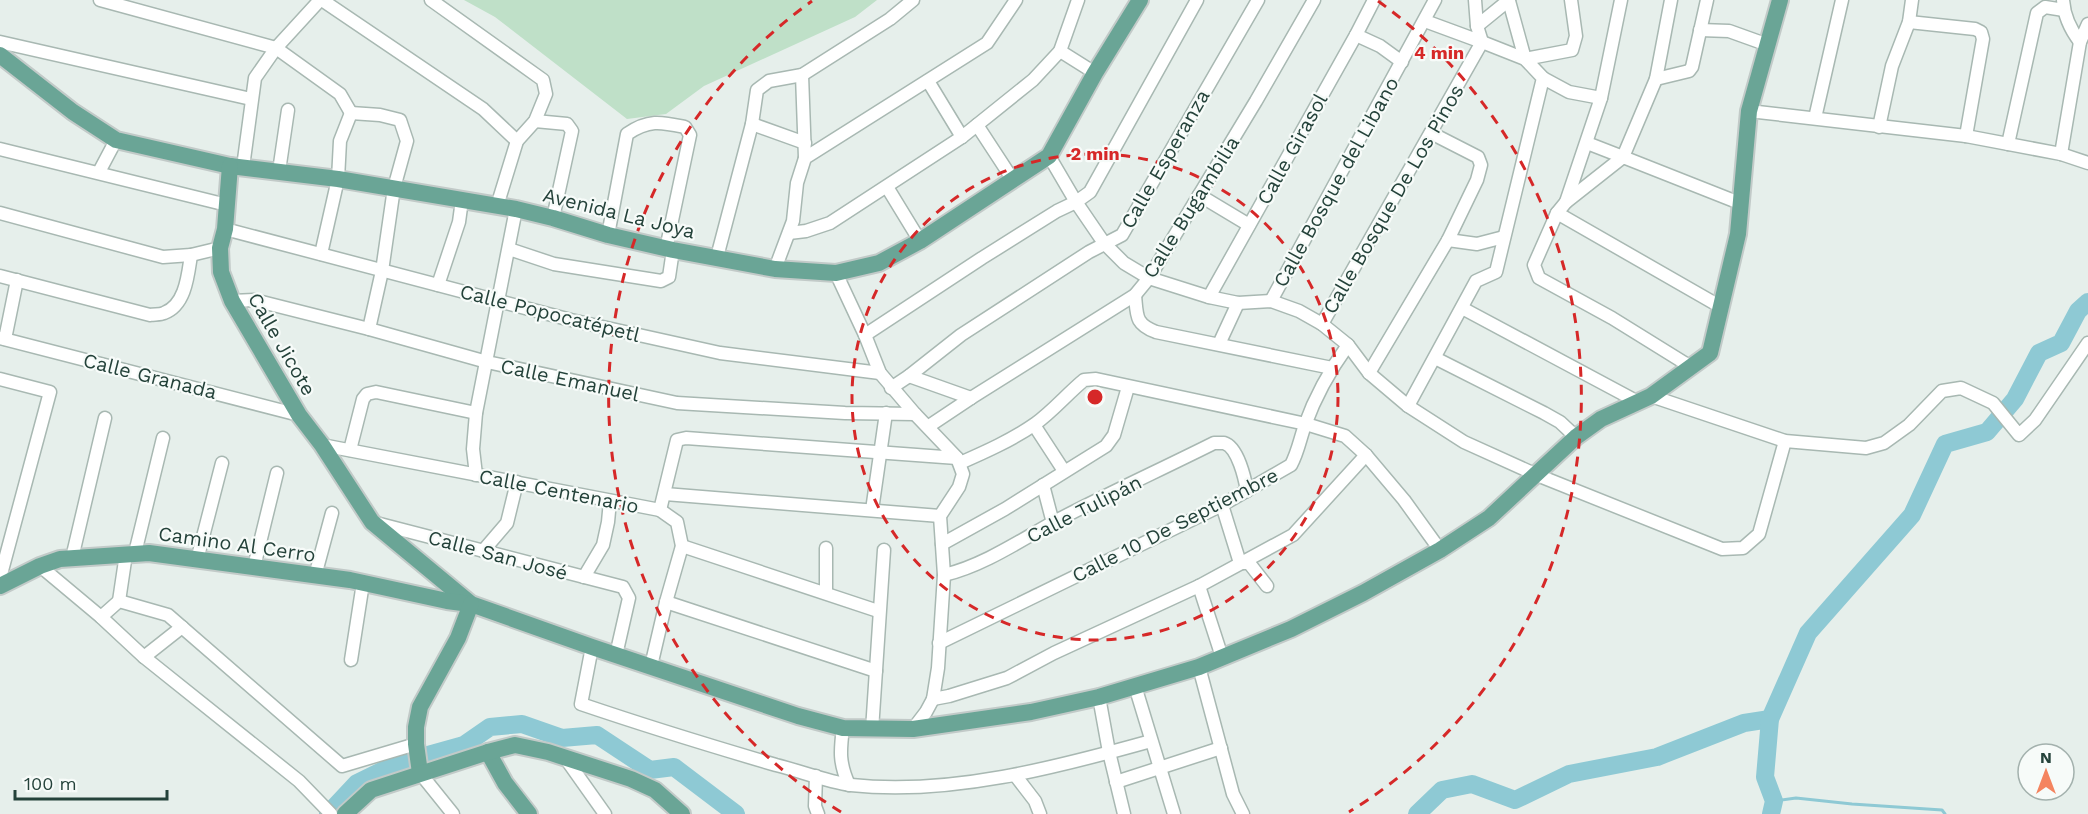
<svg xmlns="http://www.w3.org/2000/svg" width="2088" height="814" font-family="'Work Sans',sans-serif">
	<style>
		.green { fill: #bfe0c8 }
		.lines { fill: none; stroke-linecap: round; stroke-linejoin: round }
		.stream { stroke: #8ec9d4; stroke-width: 3 }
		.river { stroke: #8ec9d4; stroke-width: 18 }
		.minor-casing { stroke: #a8b8b2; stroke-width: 15 }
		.major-casing { stroke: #c2cac8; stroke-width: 20 }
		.minor { stroke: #fff; stroke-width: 12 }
		.major { stroke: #6aa596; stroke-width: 16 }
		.ring { fill: none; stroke: #d62828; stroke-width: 3; stroke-dasharray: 10 8 }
		.labels { text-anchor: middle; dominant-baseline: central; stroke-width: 4.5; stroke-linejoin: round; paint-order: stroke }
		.street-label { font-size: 20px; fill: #24423a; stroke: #f7fbf9 }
		.centre { fill: #d62828; stroke: #f7fbf9; stroke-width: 3 }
		.ring-label { font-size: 18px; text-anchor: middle; font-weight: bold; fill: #d62828; stroke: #f7fbf9; stroke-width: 4.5; stroke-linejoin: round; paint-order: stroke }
	</style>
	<rect width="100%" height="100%" fill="#e6efeb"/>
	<path class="green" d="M464,0H877L855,17L704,86L666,114L627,119L495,17Z"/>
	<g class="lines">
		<path class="stream" d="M1774,801L1796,798L1852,804L1942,810L1945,814"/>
		<g class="river">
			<path d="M328,814L357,783L396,764L464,745L490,727L522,724L562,738L597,735L650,770L674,767L736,814"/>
			<path d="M1417,814L1442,790L1472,784L1515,800L1569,774L1657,757L1744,723L1770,719"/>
			<path d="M1771,814L1774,801L1765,777L1770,719L1808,633L1912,515L1945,444L1987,432L2015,399L2039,353L2061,343L2078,311L2088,302"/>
		</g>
		<g class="minor-casing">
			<g id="minor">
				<path d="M100,0L276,48L340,94L351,113"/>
				<path d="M322,0L483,109L517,141"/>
				<path d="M431,0L543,80L546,94L535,121L517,141L497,206"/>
				<path d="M2063,0C2064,16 2070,29 2080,42"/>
				<path d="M1509,1L1525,59L1572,50L1576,36L1571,0"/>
				<path d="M1425,21L1482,42L1477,26L1475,0"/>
				<path d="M1909,22L1975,29L1981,32L1983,39L1966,136"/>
				<path d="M1477,26L1509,0"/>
				<path d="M1700,30L1729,31L1768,45"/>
				<path d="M1356,35L1380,46L1402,62"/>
				<path d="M0,42L251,99"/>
				<path d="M1060,51L1095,73"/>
				<path d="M802,75L805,158"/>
				<path d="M1543,78L1569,92L1601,98L1566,202"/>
				<path d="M1656,79L1689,71L1692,67L1707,0"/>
				<path d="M928,81L962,137"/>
				<path d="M1601,98L1621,0"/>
				<path d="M1749,111L1966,136L2061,154L2088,163"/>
				<path d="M351,113L380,115L400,120L407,141L394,188L382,271L369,329"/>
				<path d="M1815,118L1842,0"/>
				<path d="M535,121L567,124L572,131L553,218"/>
				<path d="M752,124L805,143"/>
				<path d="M977,125L1013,180"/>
				<path d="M1879,127L1892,66L1909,22L1912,0"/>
				<path d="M1587,143L1623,157L1656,79L1671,0"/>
				<path d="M2008,144L2037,13L2045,7L2064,10"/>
				<path d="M0,149L227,205"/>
				<path d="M2061,154L2080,42L2088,24"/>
				<path d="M1049,156L1076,202L1104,243L1124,263L1149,278L1209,297L1238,303L1271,301L1299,311L1322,324L1348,345L1369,373L1408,406L1464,442L1537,475L1722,549L1743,548L1759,534L1785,441"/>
				<path d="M243,167L255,78L276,48L320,0"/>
				<path d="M279,171L288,110"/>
				<path d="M99,172L116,140"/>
				<path d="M887,187L920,241"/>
				<path d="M1199,195L1249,225"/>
				<path d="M0,213L163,257L191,255L220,248"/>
				<path d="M1557,213L1721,307"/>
				<path d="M225,229L571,320L720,353L880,373"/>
				<path d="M789,233L806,231L830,223L962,137L1033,80L1060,51L1078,0"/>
				<path d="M608,235L627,134C649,119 661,122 685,127L690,135L666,249"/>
				<path d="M1448,240L1477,244L1504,237"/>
				<path d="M509,249L554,264L661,281L669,277L673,250"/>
				<path d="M321,254L338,179L340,141L351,113"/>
				<path d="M717,257L752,124L757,90L769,81L802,75L890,19L913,0"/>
				<path d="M775,269L793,221L797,183L805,158L987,43L1016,0"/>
				<path d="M836,273L865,335L880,373L915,414L957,458L963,474L959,487L940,516L944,575L938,668L933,699L926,712L913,729"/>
				<path d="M0,276L150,315C154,314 160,315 164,313C186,305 188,274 191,255"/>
				<path d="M438,285L459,222L462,200"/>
				<path d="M1135,295C1137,316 1135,324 1156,332L1332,368"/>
				<path d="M1209,297L1356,35L1374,0"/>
				<path d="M232,301L254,300L369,329L487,362L677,403L845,413L915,414"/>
				<path d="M1271,301L1435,0"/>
				<path d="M1462,308L1638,402"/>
				<path d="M1322,324L1482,42L1525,59L1543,78L1496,272L1476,281L1408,406"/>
				<path d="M865,335L982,258L1057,211L1076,202L1090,192L1197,0"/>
				<path d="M0,338L299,415"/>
				<path d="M5,339L17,280"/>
				<path d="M1219,344L1238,303"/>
				<path d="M1435,358L1544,413L1560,422L1576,437"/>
				<path d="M1691,367L1612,318L1539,278L1534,265L1557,213L1566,202L1623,157L1742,204"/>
				<path d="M1369,373L1448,240L1477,180L1481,165L1478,157L1431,133"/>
				<path d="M909,376L971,398"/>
				<path d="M0,379L50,392L0,578"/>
				<path d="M891,388L909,376L961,335L1089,252L1122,235L1258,0"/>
				<path d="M1651,396L1785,441L1866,448L1884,443L1909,425L1942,391L1961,388L1993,403L2019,435L2035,420L2088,343"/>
				<path d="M1034,425L1064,471"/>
				<path d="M929,426L971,398L1135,295L1149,278L1256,101L1314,0"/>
				<path d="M322,445L660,510L677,440L686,438L957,458"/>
				<path d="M350,450L363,399L367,394L376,392L476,413"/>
				<path d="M960,463C985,452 1012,440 1035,424C1053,411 1067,394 1084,380L1096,379L1306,424L1345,436L1366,455L1404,500L1440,550"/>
				<path d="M476,475L473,449L476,413L516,209"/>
				<path d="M1043,485L1053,523"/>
				<path d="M665,494L940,516"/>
				<path d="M1222,505L1240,563H1249L1267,586"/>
				<path d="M872,510L886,413"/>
				<path d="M376,523L623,587L629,598L616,655"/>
				<path d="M942,544L1005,509L1106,446L1114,435L1128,387"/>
				<path d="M682,546L878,611"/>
				<path d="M826,548V593"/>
				<path d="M483,551L507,523L517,482"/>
				<path d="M135,553L163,438"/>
				<path d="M72,558L105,418"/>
				<path d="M197,560L222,463"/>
				<path d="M40,566L101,617L144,657L299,781L331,814"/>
				<path d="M254,567L277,473"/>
				<path d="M944,575C982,566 1018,542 1052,523C1105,495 1160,470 1214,443C1215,443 1223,443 1224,443C1238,447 1245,479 1247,491"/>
				<path d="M315,576L332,513"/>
				<path d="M584,577L603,545L608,522L610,501"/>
				<path d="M1199,586L1222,657"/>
				<path d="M119,601L126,554"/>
				<path d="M666,602L876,671"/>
				<path d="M101,617L119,601L168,615L342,766L416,744"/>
				<path d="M939,643L1222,505L1291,465C1298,452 1300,439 1305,425C1315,397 1330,370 1348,345"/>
				<path d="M592,647L581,704C646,726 711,746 776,765C800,771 828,782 851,785C949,796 1058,767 1151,741"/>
				<path d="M144,657L182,627"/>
				<path d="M351,660L363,583"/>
				<path d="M651,666L666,602L682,546L677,522L660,510"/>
				<path d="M1199,667L1233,794L1243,814"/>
				<path d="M1135,686L1174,814"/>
				<path d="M1099,697L1109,752L1124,814"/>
				<path d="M933,699L949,696L1007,678L1054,653L1199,586L1293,535L1366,455"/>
				<path d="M843,728C840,751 839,763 849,785"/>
				<path d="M872,730L884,550"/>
				<path d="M566,759L605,814"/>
				<path d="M420,773L453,814"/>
				<path d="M1015,775L1035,801L1040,814"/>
				<path d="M816,776L815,806L818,814"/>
				<path d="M1116,782L1221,748"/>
			</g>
		</g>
		<g class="major-casing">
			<g id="major">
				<path d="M0,55L73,112L116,140L230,166L338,179L516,209L553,218L608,235L673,250L775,269L836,273L879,263L920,241L1049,156L1095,73L1140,0"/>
				<path d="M230,166L225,229L220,248L221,272L232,301L299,415L322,445L372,522L471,604L592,647L798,716L843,728L913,729L1031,712L1099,697L1199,667L1291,629L1363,593L1440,550L1489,518L1576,437L1601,419L1651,396L1710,353L1738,234L1749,111L1780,0"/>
				<path d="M0,586L40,566L60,559L149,553L350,580L447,601L470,604"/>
				<path d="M488,752L505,783L529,814"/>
				<path d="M420,773L416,744V727L420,707L458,638L471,604"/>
				<path d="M345,814L371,790L488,752L515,745L548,752L631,779L655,790L682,814"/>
			</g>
		</g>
		<use href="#minor" class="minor"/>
		<use href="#major" class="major"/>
	</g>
	<g class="ring">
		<circle cx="1095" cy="397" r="243"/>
		<path d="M841 812A487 487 0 0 1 812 1M1378 1A487 487 0 0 1 1349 812"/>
	</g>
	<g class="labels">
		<g class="street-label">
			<text transform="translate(1292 149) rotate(-61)">Calle Girasol</text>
			<text transform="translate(1165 159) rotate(-60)">Calle Esperanza</text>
			<text transform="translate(1336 182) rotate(-61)">Calle Bosque del Libano</text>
			<text transform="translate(1393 199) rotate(-60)">Calle Bosque De Los Pinos</text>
			<text transform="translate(1191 207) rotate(-58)">Calle Bugambilia</text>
			<text transform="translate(619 213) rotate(14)">Avenida La Joya</text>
			<text transform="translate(550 313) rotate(14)">Calle Popocatépetl</text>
			<text transform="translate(282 344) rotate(60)">Calle Jicote</text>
			<text transform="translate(150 376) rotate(14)">Calle Granada</text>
			<text transform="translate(570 380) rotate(12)">Calle Emanuel</text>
			<text transform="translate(559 491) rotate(11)">Calle Centenario</text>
			<text transform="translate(1084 509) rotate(-27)">Calle Tulipán</text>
			<text transform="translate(1175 525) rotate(-27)">Calle 10 De Septiembre</text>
			<text transform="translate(237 544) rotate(8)">Camino Al Cerro</text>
			<text transform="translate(498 555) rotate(15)">Calle San José</text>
		</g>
	</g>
	<circle cx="1095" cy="397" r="9" class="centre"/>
	<g class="ring-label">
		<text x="1439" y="59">4 min</text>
		<text x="1095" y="160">2 min</text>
	</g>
	<g transform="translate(2046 772)"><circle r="28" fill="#f7fbf9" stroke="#a3b1ad" stroke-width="1.5"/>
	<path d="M0-4.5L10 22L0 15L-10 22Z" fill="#f4845f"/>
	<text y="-9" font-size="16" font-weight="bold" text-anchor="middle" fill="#24423a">N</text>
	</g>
	<path d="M15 790v9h152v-9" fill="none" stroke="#24423a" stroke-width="3"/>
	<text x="24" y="790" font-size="18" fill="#24423a" stroke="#f7fbf9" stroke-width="4.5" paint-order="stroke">100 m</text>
</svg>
